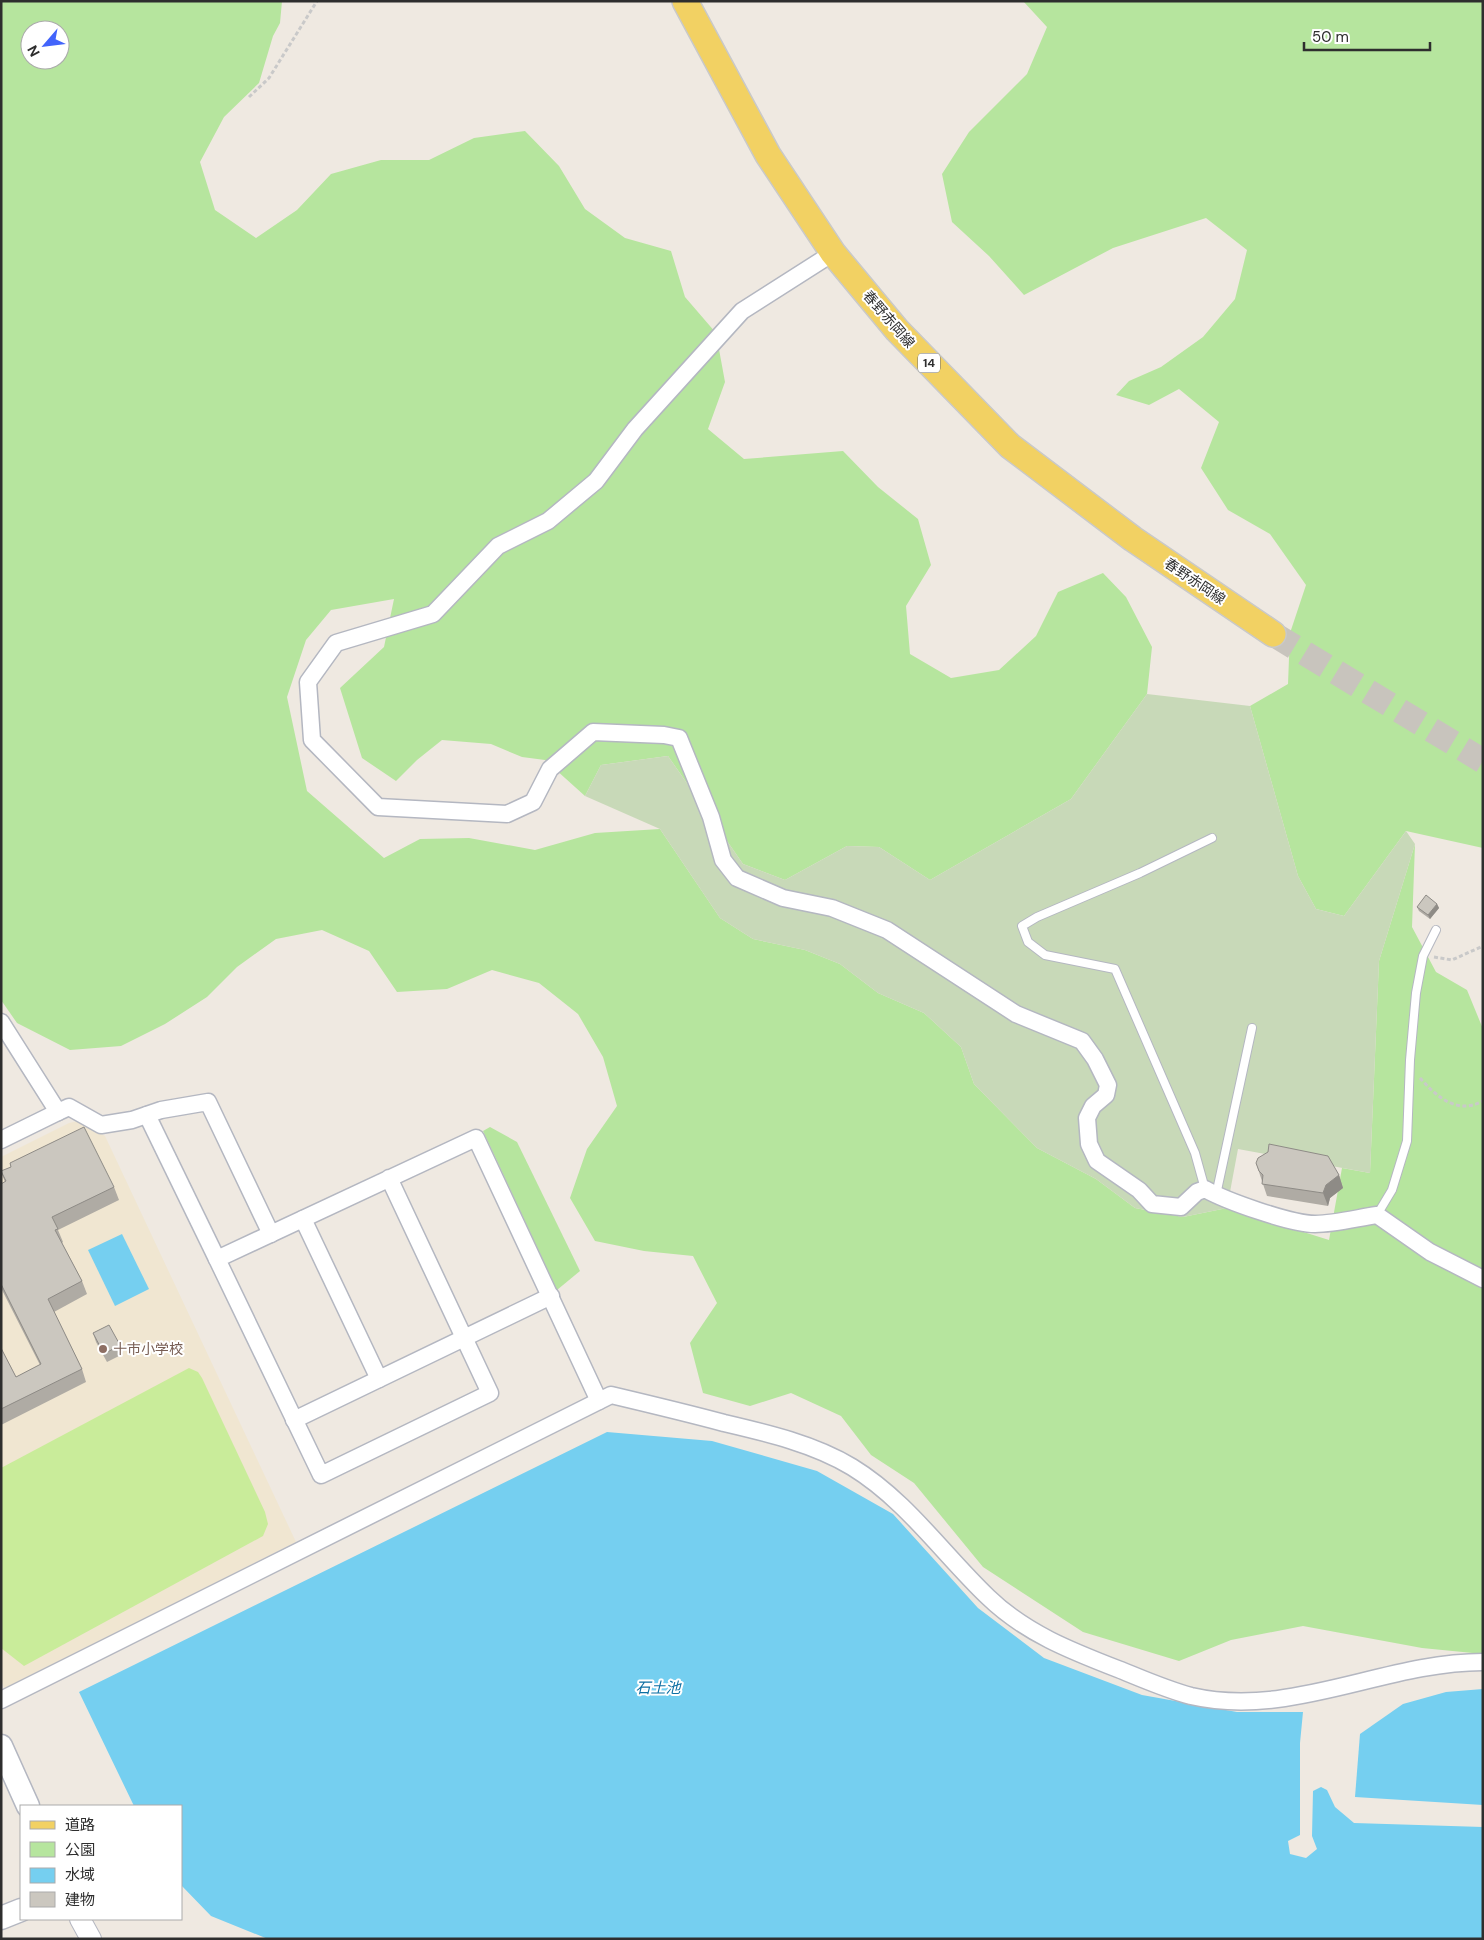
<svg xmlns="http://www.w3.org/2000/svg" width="1484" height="1940" font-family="'DM Sans','Noto Sans JP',sans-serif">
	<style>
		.education { fill: #f0e6d1 }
		.green { fill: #b6e59e; fill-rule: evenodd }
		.cemetery { fill: #c8d9b8 }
		.pitch { fill: #c9ec9a }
		.water { fill: #75cff0 }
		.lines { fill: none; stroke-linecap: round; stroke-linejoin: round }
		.primary-tunnel { stroke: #c8c4bd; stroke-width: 25; stroke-dasharray: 25 12; stroke-linecap: butt }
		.service-casing { stroke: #b4b7c1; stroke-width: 10 }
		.minor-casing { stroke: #b4b7c1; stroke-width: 19 }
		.tertiary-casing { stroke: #b4b7c1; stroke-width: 22 }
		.secondary-casing { stroke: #b4b7c1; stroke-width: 25 }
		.primary-casing { stroke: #c9c9c9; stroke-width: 28 }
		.path { stroke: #c9c9c9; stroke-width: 3; stroke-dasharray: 4 2.5; stroke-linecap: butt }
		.service { stroke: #fff; stroke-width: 8 }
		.minor { stroke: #fff; stroke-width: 16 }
		.tertiary { stroke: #fff; stroke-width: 20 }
		.secondary { stroke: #fff; stroke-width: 22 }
		.primary { stroke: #f2d163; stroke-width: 25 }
		.wall { fill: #afaba4 }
		.shaded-wall { fill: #8e8b86 }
		.building { fill: #cbc7bf; stroke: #8e8b86 }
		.education-dot { fill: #8d6e63; stroke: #fff; stroke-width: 2 }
		.labels { text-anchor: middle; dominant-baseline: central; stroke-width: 4; stroke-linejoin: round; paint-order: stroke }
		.shield { fill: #fff; stroke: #6d6d6d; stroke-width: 1 }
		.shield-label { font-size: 12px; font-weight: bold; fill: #2e2e2e }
		.street-label { font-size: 14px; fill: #2e2e2e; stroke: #fff }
		.education-label { font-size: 14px; fill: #785e54; stroke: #fff; text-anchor: start }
		.water-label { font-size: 15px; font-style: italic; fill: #0d6fa3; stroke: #fff }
	</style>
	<rect width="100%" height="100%" fill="#efe9e1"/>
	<path class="education" d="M78,1121L105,1136L296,1542L5,1690L1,1680V1157L69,1123Z"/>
	<g class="green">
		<path d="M1,1H282L280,23L273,36L259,83L224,117L200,162L215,210L256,238L297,210L331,174L381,160H429L474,138L525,131L559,166L585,209L625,238L671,251L685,297L716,333L725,382L708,429L744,459L843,451L878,487L918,519L931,565L906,606L910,654L951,678L999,670L1036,636L1058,592L1103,573L1126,597L1152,647L1147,694L1071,799L930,880L879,847L847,846L785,880L743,864L668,756L601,765L585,796L545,760L522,757L491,744L442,740L417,760L396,781L362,758L340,688L384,647L394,599L331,610L306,640L287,697L307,791L384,858L420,839L469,838L535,850L595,833L660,829L720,918L753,939L805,950L840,964L878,993L924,1013L961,1047L974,1084L1037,1148L1096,1179L1135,1208L1183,1217L1227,1208L1329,1240L1342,1168L1370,1173L1379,961L1415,844L1412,927L1436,972L1467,990L1483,1029V1654L1422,1648L1303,1626L1231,1640L1179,1661L1083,1632L983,1567L914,1483L871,1455L841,1416L791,1393L750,1406L703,1393L690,1343L717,1303L693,1256L644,1251L595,1241L570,1198L587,1149L617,1106L603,1057L578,1014L539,983L492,970L447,989L397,992L369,951L322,930L276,939L237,967L207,997L165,1024L121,1046L70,1050L17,1023L1,1000ZM30,30H60V60H30Z"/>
		<path d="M1023,1H1483V848L1406,831L1344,916L1316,909L1298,876L1250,706L1288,684L1290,633L1306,585L1270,534L1228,510L1201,468L1219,422L1179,389L1149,405L1116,395L1129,381L1161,367L1203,337L1235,299L1247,250L1206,218L1113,248L1024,295L989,256L952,222L942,174L969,132L1027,74L1047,27Z"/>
		<path d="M490,1127L517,1142L580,1271L557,1290L483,1131Z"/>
	</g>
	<path class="cemetery" d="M1147,694L1250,706L1298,876L1316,909L1344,916L1406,831L1415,844L1379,961L1370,1173L1238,1149L1227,1208L1183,1217L1135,1208L1096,1179L1037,1148L974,1084L961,1047L924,1013L878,993L840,964L805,950L753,939L720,918L660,829L585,796L601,765L668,756L743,864L785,880L847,846L879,847L930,880L1071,799Z"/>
	<path class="pitch" d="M189,1368L198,1372L202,1378L265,1512L268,1524L263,1536L24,1666L1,1648V1468Z"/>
	<g class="water">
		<path d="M122,1234L149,1289L115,1306L88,1250Z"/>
		<path d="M607,1432L712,1441L817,1471L893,1514L978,1608L1044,1658L1142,1695L1237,1712H1303L1300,1743V1835L1288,1841L1290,1854L1306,1858L1317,1849L1312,1836L1313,1791L1321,1787L1327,1790L1335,1807L1354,1823L1483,1827V1939H268L211,1916L181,1885V1806H134L79,1692Z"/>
		<path d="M1483,1689V1805L1355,1797L1360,1734L1403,1704L1446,1692Z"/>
	</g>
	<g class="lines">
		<path class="primary-tunnel" d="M1273,634L1483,761"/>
		<g class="service-casing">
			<g id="service">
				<path d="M1205,1189L1195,1153L1115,969L1045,955L1028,942L1022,926L1037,917L1140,873L1212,838"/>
				<path d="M1216,1195L1252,1028"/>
				<path d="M1377,1215L1392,1190L1407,1141L1410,1060L1416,993L1423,956L1436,930"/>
			</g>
		</g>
		<g class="minor-casing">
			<g id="minor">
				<path d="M833,253L742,311L635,429L596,481L548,521L498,546L433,614L336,643L308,682L312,740L378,807L507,814L533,802L550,769L593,732L664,735L679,738L711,817L723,860L737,878L783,898L832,908L887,930L1016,1014L1082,1041L1095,1059L1108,1085L1106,1095L1093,1106L1087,1118L1089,1144L1097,1161L1139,1190L1152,1204L1181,1207L1197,1192L1205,1189C1226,1201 1291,1224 1315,1224C1335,1224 1357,1218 1377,1215L1430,1252L1483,1279"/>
				<path d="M1,1022L58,1112L1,1140"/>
				<path d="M58,1112L69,1107L101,1125L132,1120L161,1110L208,1102L271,1234"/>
				<path d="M147,1115L217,1259"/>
				<path d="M389,1178L490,1393L321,1475L217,1259L476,1138L599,1401"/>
				<path d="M303,1219L379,1379"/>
				<path d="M294,1420L551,1296"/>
				<path d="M1,1700L611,1395C649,1404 687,1413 724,1423C767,1433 814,1444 852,1467C906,1500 943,1554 988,1597C1026,1634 1074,1652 1123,1671C1145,1680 1168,1690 1191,1696C1291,1719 1384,1662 1483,1662"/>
			</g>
		</g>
		<g class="tertiary-casing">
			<path id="tertiary" d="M80,1919L91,1939"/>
		</g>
		<g class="secondary-casing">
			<g id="secondary">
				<path d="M1,1746L28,1806"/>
				<path d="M1,1918L21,1910"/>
			</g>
		</g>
		<g class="primary-casing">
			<path id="primary" d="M685,1L768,155L833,253L897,330L1010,446L1133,539L1273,634"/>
		</g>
		<g class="path">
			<path d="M249,97L269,78L317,1"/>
			<path d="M1434,957L1452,960L1483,946"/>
			<path d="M1420,1078C1437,1097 1457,1115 1483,1101"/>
		</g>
		<use href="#service" class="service"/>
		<use href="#minor" class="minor"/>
		<use href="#tertiary" class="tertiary"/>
		<use href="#secondary" class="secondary"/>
		<use href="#primary" class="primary"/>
	</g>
	<g class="wall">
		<path d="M1437,904L1439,908L1430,919L1419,911L1417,907Z"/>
		<path d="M10,1163L114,1187L119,1200L58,1230L63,1242L62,1243L82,1281L87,1294L54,1312L82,1369L86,1382L1,1425V1348L16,1377L40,1365L1,1288V1184L5,1182L1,1172L11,1167Z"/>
		<path d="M1256,1163L1339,1175L1343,1188L1330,1198L1328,1206L1267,1196Z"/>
		<path d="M93,1333L120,1345L123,1354L107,1362L96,1342Z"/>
	</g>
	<g class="shaded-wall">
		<path d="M1437,904L1439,908L1430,919L1428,915Z"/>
		<path d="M1339,1175L1343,1188L1330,1198L1328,1206L1323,1193L1326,1185Z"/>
	</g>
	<g class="building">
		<path d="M1426,895L1437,904L1428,915L1417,907Z"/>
		<path d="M84,1127L114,1187L52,1217L58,1229L55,1230L82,1281L48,1299L82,1369L1,1409V1348L16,1377L41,1364L1,1284V1184L6,1181L1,1171L11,1167L10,1163Z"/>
		<path d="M1269,1144L1328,1156L1339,1175L1326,1185L1323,1193L1262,1184L1263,1175L1259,1171L1256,1163L1258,1158L1268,1152Z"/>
		<path d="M109,1325L120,1345L104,1354L93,1333Z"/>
	</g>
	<circle class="education-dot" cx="103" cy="1349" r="5"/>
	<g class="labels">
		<rect class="shield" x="918" y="353.5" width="22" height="19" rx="4"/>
		<g class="shield-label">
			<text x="929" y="363">14</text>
		</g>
		<g class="street-label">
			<text transform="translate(889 319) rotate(49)">春野赤岡線</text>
			<text transform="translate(1195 581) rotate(34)">春野赤岡線</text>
		</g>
		<g class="education-label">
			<text x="113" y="1349">十市小学校</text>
		</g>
		<g class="water-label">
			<text x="658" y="1688">石土池</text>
		</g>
	</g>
	<rect width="1484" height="1940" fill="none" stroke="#2e2e2e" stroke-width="5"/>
	<rect x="20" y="1805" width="162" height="115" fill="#ffffff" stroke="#ababab"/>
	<rect x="30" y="1821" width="25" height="8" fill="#f2d163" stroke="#ababab"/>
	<text x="65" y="1830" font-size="15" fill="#2e2e2e">道路</text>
	<rect x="30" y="1842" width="25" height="15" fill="#b6e59e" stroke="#ababab"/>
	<text x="65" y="1855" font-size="15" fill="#2e2e2e">公園</text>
	<rect x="30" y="1868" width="25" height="15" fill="#75cff0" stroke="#ababab"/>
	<text x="65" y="1880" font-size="15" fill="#2e2e2e">水域</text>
	<rect x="30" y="1892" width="25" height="15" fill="#cbc7bf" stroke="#ababab"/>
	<text x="65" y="1905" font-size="15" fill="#2e2e2e">建物</text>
	<g transform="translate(45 45) rotate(242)"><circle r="24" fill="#ffffff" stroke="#ababab"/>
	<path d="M0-4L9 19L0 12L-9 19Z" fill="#4264fb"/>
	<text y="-8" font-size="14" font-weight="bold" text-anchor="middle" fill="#2e2e2e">N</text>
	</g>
	<path d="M1304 42v8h126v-8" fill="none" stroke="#2e2e2e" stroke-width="2.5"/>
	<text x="1312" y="42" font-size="15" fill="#2e2e2e" stroke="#ffffff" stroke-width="4" paint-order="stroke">50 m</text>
</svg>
